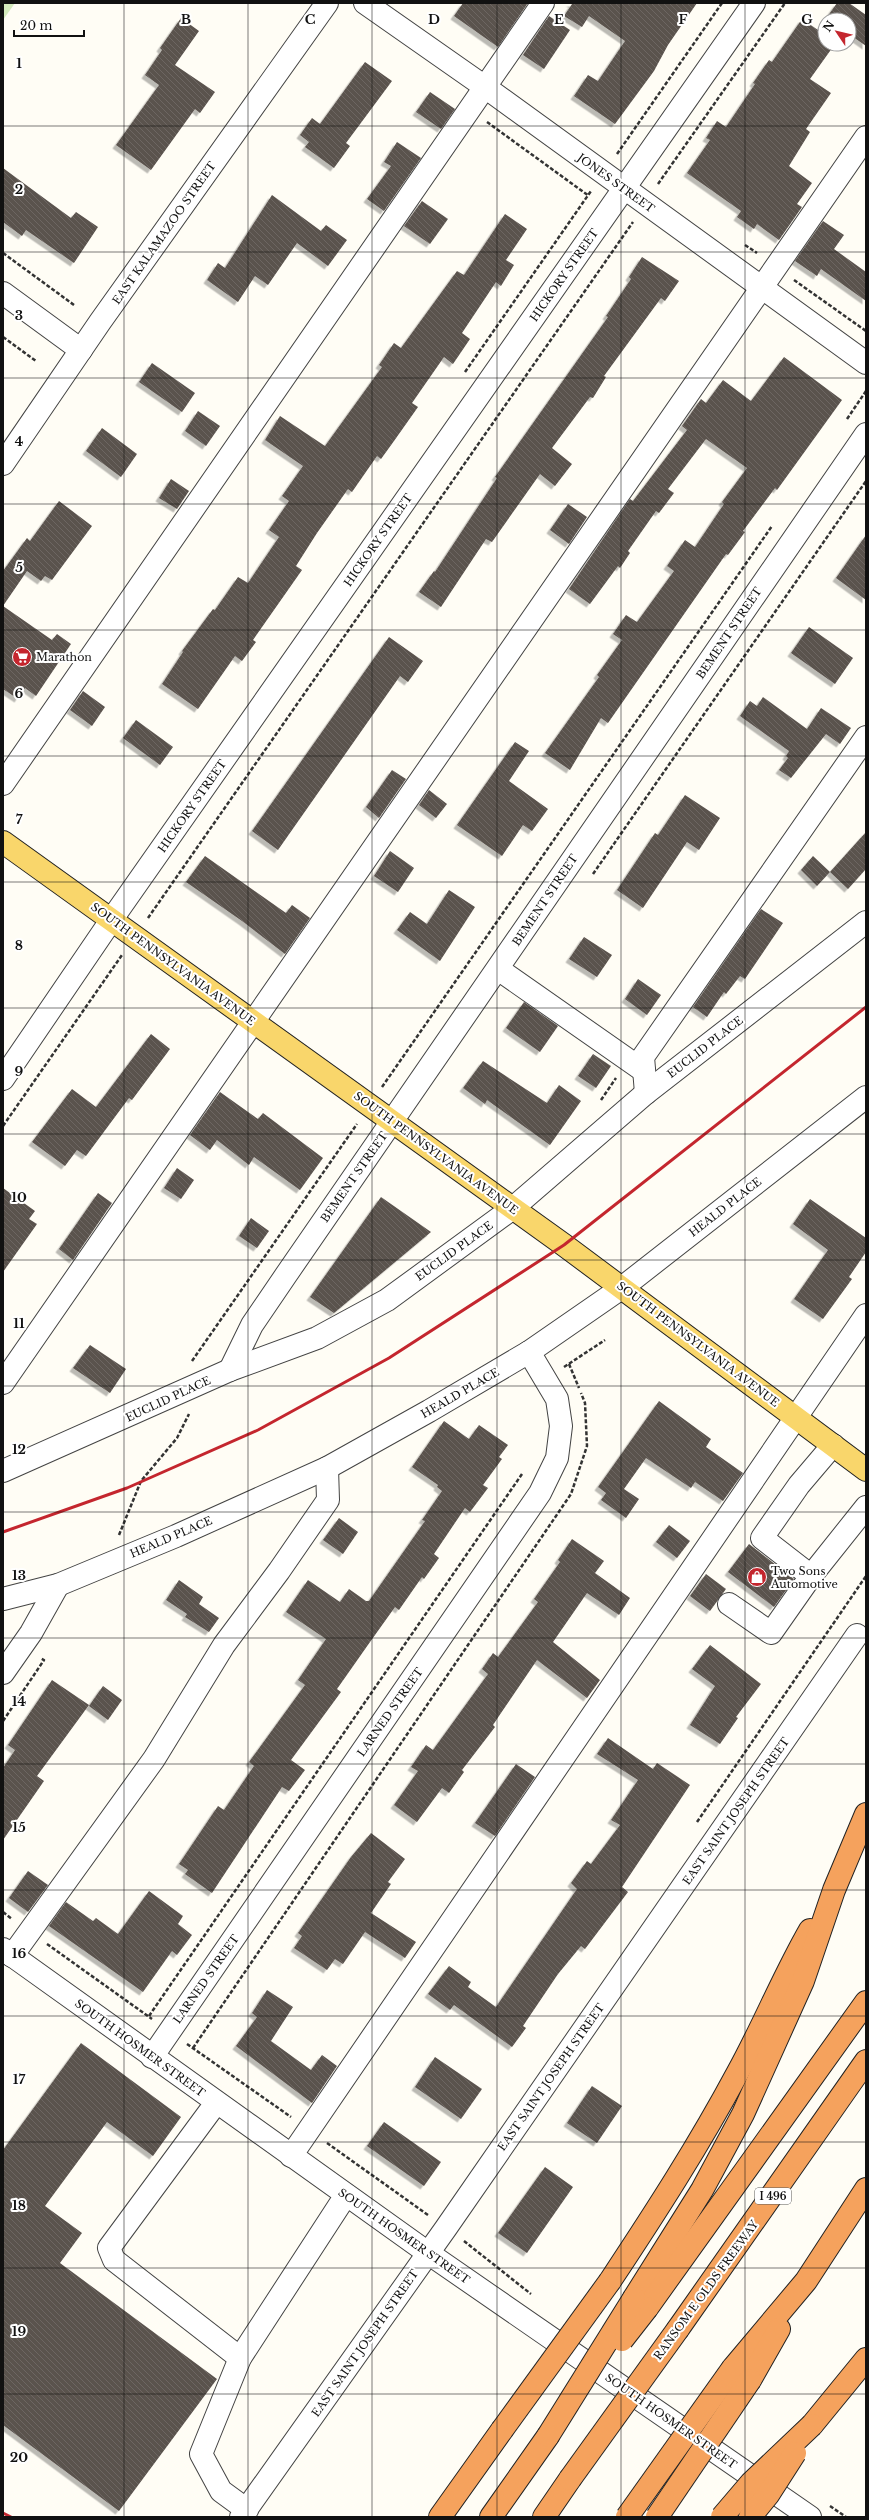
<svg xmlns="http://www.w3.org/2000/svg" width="869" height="2520" font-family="'Libre Baskerville',serif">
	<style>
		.park { fill: #d5ebbd }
		.building { fill: url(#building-back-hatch); filter: url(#shadow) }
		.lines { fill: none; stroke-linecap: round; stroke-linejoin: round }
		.minor-casing { stroke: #444; stroke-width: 24 }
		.major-casing { stroke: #222; stroke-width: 24 }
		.highway-casing { stroke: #222; stroke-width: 24 }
		.path { stroke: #333; stroke-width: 2.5; stroke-dasharray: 4 2; stroke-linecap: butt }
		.minor { stroke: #fff; stroke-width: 22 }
		.major { stroke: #f9d66b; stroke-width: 22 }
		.highway { stroke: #f5a25d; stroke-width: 22 }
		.rail { stroke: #c4262e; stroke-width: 3 }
		.highway-bridge-casing { stroke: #222; stroke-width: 24; stroke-linecap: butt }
		.highway-bridge { stroke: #f5a25d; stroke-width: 22 }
		.grid { fill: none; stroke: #111; stroke-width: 1; stroke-opacity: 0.55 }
		.labels { text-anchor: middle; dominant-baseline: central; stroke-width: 4; stroke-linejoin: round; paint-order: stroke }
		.shield { fill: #fff; stroke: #585858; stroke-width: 1 }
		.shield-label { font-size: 10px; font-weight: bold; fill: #111 }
		.street-label { font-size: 11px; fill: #111; stroke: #fff }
		.poi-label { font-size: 11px; fill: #111; stroke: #fff; text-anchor: start }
		.grid-label { font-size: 13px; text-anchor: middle; font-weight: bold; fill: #111; stroke: #fff; stroke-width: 4; stroke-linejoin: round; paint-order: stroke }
	</style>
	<defs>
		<pattern id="building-back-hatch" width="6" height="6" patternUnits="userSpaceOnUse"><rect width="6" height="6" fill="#5a524d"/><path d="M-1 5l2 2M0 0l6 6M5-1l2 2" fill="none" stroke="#6d6662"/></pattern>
		<filter id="shadow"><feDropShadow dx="-3.5" dy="3.5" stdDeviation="0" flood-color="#0004"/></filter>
	</defs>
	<rect width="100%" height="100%" fill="#fffdf5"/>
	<path class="park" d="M3,3H15L3,20Z"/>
	<g class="building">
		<path d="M463,3H528L498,47L454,16Z"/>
		<path d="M569,3H697L668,45L654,71L615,124L574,96L588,75L598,81L625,41L589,16L582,27L564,16L572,4Z"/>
		<path d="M837,3H849L866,15V46L849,34V20H825Z"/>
		<path d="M549,16L570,30L544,69L523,55Z"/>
		<path d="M181,18L199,31L175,65L215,92L200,113L195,109L151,170L116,145L159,85L145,75L162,50L160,48Z"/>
		<path d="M802,19L818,30L825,20V44H835L810,79L831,93L806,129L810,132L789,166L812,183L797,204L802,207L779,240L757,224L754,229L737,217L741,211L687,173L710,140L706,138L717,121L726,127L755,84L753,83L769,60L772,62Z"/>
		<path d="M365,62L392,81L346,143L350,146L334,168L305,147L309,142L300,135L312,118L320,124Z"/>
		<path d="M430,92L455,109L441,129L416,112Z"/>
		<path d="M397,142L421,158L384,211L367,199L391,166L384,162Z"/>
		<path d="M3,168L71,218L76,212L98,227L74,263L26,230L22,236L3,222Z"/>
		<path d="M272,195L321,231L326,225L347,240L328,266L297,243L268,285L255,276L238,302L207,280L218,263L225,268Z"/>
		<path d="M422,201L448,219L430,244L404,226Z"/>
		<path d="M505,214L527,229L506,260L514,265L501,286L496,282L462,333L470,339L453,364L444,357L412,403L418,407L394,441L381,459L377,456L352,492L348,489L317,533L296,566L302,570L253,640L256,642L242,661L235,656L198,709L162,684L183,652L182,651L213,609L215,610L238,577L248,583L279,537L269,530L289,501L282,496L303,466L265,440L280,416L325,446L382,367L379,365L394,343L401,348L457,271L464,275Z"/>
		<path d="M823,221L844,235L834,249L866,272V301L821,269L817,276L795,261Z"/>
		<path d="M642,257L679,281L665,301L661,298L604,376L606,377L593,398L590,397L552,448L572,464L555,486L540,474L492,542L486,539L441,607L419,592L434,571L435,572L497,478L495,477L608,317L606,316L631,279L629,277Z"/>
		<path d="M784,357L842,400L777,490L775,488L743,531L745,532L728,555L726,554L608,723L601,718L570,770L545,753L599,677L597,675L622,640L613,634L626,615L637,622L674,571L667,566L685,540L695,547L724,504L722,502L747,468L706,439L668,489L674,493L659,513L656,511L628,551L630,553L620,568L618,566L590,604L569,589L630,499L633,501L687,430L682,426L701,399L706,403L723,380L751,401Z"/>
		<path d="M152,363L195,393L182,412L139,382Z"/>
		<path d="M198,411L220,426L206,446L185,431Z"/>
		<path d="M102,428L137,454L121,477L86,451Z"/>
		<path d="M171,479L189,491L177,509L159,498Z"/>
		<path d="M59,501L92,526L52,580L45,576L41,581L27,571L3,606L52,640L57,634L71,644L36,696L25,688L18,699L3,689V571L27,538L30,541Z"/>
		<path d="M568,504L587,517L569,544L550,530Z"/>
		<path d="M866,535V600L836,578Z"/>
		<path d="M809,627L853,658L835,684L791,653Z"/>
		<path d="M389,637L423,661L408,682L400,676L278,850L252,831Z"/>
		<path d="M83,691L105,707L92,726L70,710Z"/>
		<path d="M763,697L807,729L821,708L851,728L840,744L826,734L791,778L779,770L788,758L786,756L789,751L740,716L750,701L757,706Z"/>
		<path d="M136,720L173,747L160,765L123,738Z"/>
		<path d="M515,742L529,751L509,781L548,809L532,831L523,825L502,856L457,825Z"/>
		<path d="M392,770L406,779L379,818L366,807Z"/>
		<path d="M429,790L447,804L436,818L419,805Z"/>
		<path d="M685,795L720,818L699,850L687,842L643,908L617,890L655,833L658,835Z"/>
		<path d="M866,832V869L848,889L830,872L817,886L801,870L813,856L830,872Z"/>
		<path d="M390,851L414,868L398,892L374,876Z"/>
		<path d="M205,856L286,913L292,905L310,918L285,954L242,921L186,882Z"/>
		<path d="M449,890L475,907L440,961L397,930L410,912L427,924Z"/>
		<path d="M761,909L783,923L745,979L740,976L726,994L724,992L707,1017L693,1007Z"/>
		<path d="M584,937L612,955L597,977L569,959Z"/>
		<path d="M638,979L661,995L647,1015L625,999Z"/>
		<path d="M524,1002L558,1026L540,1052L506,1028Z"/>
		<path d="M151,1034L170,1049L132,1100L129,1098L86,1156L77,1150L65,1166L32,1142L72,1089L96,1107Z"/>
		<path d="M593,1054L611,1066L596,1088L578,1076Z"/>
		<path d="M483,1061L547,1103L559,1085L581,1101L550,1145L487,1100L485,1104L463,1088Z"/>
		<path d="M220,1092L258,1119L263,1113L323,1158L300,1190L254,1157L249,1165L217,1140L210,1150L190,1135Z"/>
		<path d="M177,1168L194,1180L181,1199L164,1188Z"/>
		<path d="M3,1188L35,1211L29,1219L37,1224L3,1272Z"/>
		<path d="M98,1193L112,1203L73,1260L59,1249Z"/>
		<path d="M381,1197L431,1232L334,1313L310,1297Z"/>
		<path d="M810,1199L866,1238V1252L849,1277L852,1279L823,1319L794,1299L828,1250L793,1224Z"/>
		<path d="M251,1218L269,1231L257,1248L239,1236Z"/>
		<path d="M90,1345L126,1369L110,1393L73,1368Z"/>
		<path d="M659,1401L711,1439L706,1447L743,1473L723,1501L695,1482L691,1488L646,1458L624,1489L639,1499L626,1518L601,1500L606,1493L598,1487Z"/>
		<path d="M444,1421L469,1439L479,1425L508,1445L499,1457L502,1459L483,1485L488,1488L470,1512L465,1508L434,1554L439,1558L424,1579L422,1577L399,1610L395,1607L370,1642L337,1689L341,1692L291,1760L305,1770L289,1791L282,1787L212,1893L185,1874L188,1870L179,1864L218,1806L224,1810L254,1766L249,1762L305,1685L298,1680L326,1639L286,1612L308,1580L340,1602L349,1589L366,1601H369L425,1521L422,1520L442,1491L437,1487L438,1485L412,1467Z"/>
		<path d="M339,1518L358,1532L343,1554L323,1540Z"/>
		<path d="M669,1525L690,1541L677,1558L656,1542Z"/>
		<path d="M572,1539L604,1561L595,1573L630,1598L619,1615L587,1593L553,1642L600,1680L587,1698L537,1660L501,1713L493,1725L495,1727L462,1770L464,1772L449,1793L442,1788L417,1822L394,1805L418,1771L411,1767L426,1745L433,1750L488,1674L482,1669L493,1653L498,1657L538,1602L534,1599L560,1562L558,1560Z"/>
		<path d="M749,1544L794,1579L774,1607L728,1572Z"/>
		<path d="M706,1574L726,1589L710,1611L690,1596Z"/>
		<path d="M179,1580L203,1597L199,1604L219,1618L209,1632L185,1617L187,1614L166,1600Z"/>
		<path d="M710,1645L761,1684L736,1717L738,1718L720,1744L690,1725L715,1686L692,1669Z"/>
		<path d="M52,1680L89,1705L37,1776L44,1781L3,1840V1768L15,1750L8,1745Z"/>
		<path d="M103,1686L122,1700L108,1720L89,1706Z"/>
		<path d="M608,1738L653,1769L657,1763L690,1785L622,1887L628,1892L585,1949L581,1946L558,1974L523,2026L526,2028L512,2047L454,2005L450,2010L428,1994L449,1966L471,1982L468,1987L496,2007L577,1889L571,1883L587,1861L591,1864L620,1825L611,1820L638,1780L597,1754Z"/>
		<path d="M516,1764L535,1777L495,1836L475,1823Z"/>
		<path d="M371,1833L405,1859L388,1882L391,1884L371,1913L416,1942L405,1958L365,1932L343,1964L335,1959L327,1970L294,1948L302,1936L298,1933L351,1857Z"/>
		<path d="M28,1871L48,1885L28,1912L9,1898Z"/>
		<path d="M149,1891L183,1916L178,1924L192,1935L177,1955L172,1951L143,1992L49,1926L66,1902L93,1921L96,1918L118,1934Z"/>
		<path d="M267,1990L293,2007L271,2041L311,2070L322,2055L337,2066L312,2103L236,2046L257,2017L252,2013Z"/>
		<path d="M81,2043L181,2117L153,2156L107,2122L45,2206L82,2233L60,2263L217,2379L119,2511L3,2425V2150Z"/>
		<path d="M435,2057L482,2089L461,2119L415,2087Z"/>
		<path d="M592,2086L622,2106L597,2143L567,2123Z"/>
		<path d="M384,2122L441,2162L424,2186L367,2146Z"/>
		<path d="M545,2167L573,2187L527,2253L498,2233Z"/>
	</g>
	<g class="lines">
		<g class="minor-casing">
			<g id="minor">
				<path d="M365,3L485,87L866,363"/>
				<path d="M3,293L81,350"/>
				<path d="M3,464L100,322L327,3"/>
				<path d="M3,784L543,3"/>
				<path d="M498,969L644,1071"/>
				<path d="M3,1079L112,919L754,3"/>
				<path d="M646,1093L643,1057L866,737"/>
				<path d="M230,1370L252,1325L286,1275L866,434"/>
				<path d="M3,1383L866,137"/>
				<path d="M833,1445L799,1485L762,1538L811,1576L866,1507"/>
				<path d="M3,1471L230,1370L317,1338L387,1300L513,1208L646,1093L866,922"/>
				<path d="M3,1599L58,1585L176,1536L327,1468L429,1411L529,1352L623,1287L866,1097"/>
				<path d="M729,1604L771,1633L811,1576"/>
				<path d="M3,1673L31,1633L58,1585"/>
				<path d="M3,1949L428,2253L810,2517"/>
				<path d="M12,1956L154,1759L224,1645L279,1571L328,1500L327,1468"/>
				<path d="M152,2057L540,1493L557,1458L561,1426L557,1399L529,1352"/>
				<path d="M216,2103L109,2248L114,2260L240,2358"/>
				<path d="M291,2156L866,1315"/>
				<path d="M247,2510L221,2491L201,2454L240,2358L346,2195"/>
				<path d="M241,2517L446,2228L857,1635"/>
			</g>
		</g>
		<g class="major-casing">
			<path id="major" d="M3,842L564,1245L866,1470"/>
		</g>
		<g class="highway-casing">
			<g id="highway">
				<path d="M610,2281C655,2213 699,2145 737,2074C763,2027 783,1977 810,1930"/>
				<path d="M634,2298L702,2190L743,2114L803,1981L834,1890L866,1814"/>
				<path d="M647,2308L866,2002"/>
				<path d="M678,2329L866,2061"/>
				<path d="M733,2368L806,2281L866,2189"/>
				<path d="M750,2380L779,2329"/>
				<path d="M812,2425L866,2359"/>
				<path d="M440,2517L502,2430"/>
				<path d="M491,2517L548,2436"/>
				<path d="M544,2517L570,2479"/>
			</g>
		</g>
		<g class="path">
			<path d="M487,122L589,196"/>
			<path d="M617,154L722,3"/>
			<path d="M658,184L785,3"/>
			<path d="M745,245L757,253"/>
			<path d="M3,253L74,305"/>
			<path d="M794,280L866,331"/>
			<path d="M3,337L36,361"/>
			<path d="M465,372L591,191"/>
			<path d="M847,419L866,391"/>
			<path d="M593,874L866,481"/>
			<path d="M148,918L633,222"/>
			<path d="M382,1087L772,526"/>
			<path d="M601,1100L616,1078"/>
			<path d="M3,1126L122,955"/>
			<path d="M192,1361L357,1124"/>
			<path d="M569,1364L579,1388"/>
			<path d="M564,1367L605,1340"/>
			<path d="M119,1535L141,1481L177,1438L189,1414"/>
			<path d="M3,1721L44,1660L40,1658"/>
			<path d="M697,1822L866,1576"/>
			<path d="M3,1912L12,1919"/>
			<path d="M47,1944L152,2019"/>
			<path d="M149,2016L522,1474"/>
			<path d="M187,2044L291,2117"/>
			<path d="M193,2048L571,1494L587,1446L585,1403L581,1393"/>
			<path d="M327,2143L428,2215"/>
			<path d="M464,2241L531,2294"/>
			<path d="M830,2506L846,2517"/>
		</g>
		<use href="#minor" class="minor"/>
		<use href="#major" class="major"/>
		<use href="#highway" class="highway"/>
		<g class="rail">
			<path d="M3,1532L127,1488L258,1430L389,1358L564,1245L866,1007"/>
			<path d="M3,2513L11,2517"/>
		</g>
		<g class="highway-bridge-casing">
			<g id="highway-bridge">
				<path d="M622,2340L647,2308"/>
				<path d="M502,2430L610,2281"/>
				<path d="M548,2436L634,2298"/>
				<path d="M570,2479L678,2329"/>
				<path d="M627,2517L733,2368"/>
				<path d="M657,2517L750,2380"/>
				<path d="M722,2517L751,2483L812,2425"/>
				<path d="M750,2517L768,2495L795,2453"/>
			</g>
		</g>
		<use href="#highway-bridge" class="highway-bridge"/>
	</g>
	<path class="grid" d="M124,3V2517M248,3V2517M372,3V2517M497,3V2517M621,3V2517M745,3V2517M3,126H866M3,252H866M3,378H866M3,504H866M3,630H866M3,756H866M3,882H866M3,1008H866M3,1134H866M3,1260H866M3,1386H866M3,1512H866M3,1638H866M3,1764H866M3,1890H866M3,2016H866M3,2142H866M3,2268H866M3,2394H866"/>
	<defs>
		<g id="supermarket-disc" transform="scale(1)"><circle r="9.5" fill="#c4262e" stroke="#fff"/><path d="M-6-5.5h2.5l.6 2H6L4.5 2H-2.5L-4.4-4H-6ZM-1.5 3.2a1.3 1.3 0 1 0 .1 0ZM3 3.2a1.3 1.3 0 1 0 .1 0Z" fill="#fff"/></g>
		<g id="shop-disc" transform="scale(1)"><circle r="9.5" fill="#c4262e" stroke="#fff"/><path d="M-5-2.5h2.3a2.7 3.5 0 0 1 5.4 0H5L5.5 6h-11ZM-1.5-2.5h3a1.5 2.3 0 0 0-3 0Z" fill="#fff"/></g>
	</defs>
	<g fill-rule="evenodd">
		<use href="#supermarket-disc" x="22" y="657"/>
		<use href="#shop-disc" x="757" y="1577"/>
	</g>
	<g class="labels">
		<rect class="shield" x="755" y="2188" width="36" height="16" rx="3"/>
		<g class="shield-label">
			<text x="773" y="2196">I 496</text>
		</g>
		<g class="street-label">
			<text transform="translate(616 183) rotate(36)">JONES STREET</text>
			<text transform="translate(164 233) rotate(-55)">EAST KALAMAZOO STREET</text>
			<text transform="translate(564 275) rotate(-55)">HICKORY STREET</text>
			<text transform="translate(378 540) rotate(-55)">HICKORY STREET</text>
			<text transform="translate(729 633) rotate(-56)">BEMENT STREET</text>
			<text transform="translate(192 806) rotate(-55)">HICKORY STREET</text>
			<text transform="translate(545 900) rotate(-56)">BEMENT STREET</text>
			<text transform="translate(173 964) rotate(36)">SOUTH PENNSYLVANIA AVENUE</text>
			<text transform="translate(705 1047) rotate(-38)">EUCLID PLACE</text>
			<text transform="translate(436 1153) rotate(36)">SOUTH PENNSYLVANIA AVENUE</text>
			<text transform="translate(354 1177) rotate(-55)">BEMENT STREET</text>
			<text transform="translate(725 1207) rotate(-38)">HEALD PLACE</text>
			<text transform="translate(454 1251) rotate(-36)">EUCLID PLACE</text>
			<text transform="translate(698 1344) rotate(37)">SOUTH PENNSYLVANIA AVENUE</text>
			<text transform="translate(460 1393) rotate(-30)">HEALD PLACE</text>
			<text transform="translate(168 1399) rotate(-25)">EUCLID PLACE</text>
			<text transform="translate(171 1537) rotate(-23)">HEALD PLACE</text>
			<text transform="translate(390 1712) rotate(-55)">LARNED STREET</text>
			<text transform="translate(736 1811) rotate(-55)">EAST SAINT JOSEPH STREET</text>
			<text transform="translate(206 1979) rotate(-55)">LARNED STREET</text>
			<text transform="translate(140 2048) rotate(36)">SOUTH HOSMER STREET</text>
			<text transform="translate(551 2077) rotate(-55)">EAST SAINT JOSEPH STREET</text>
			<text transform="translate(404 2236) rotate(35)">SOUTH HOSMER STREET</text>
			<text transform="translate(706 2290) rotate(-54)">RANSOM E OLDS FREEWAY</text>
			<text transform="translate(365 2343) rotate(-55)">EAST SAINT JOSEPH STREET</text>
			<text transform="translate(671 2421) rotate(35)">SOUTH HOSMER STREET</text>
		</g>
		<g class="poi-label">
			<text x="36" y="657">Marathon</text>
			<text x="771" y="1571">Two Sons<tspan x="771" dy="13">Automotive</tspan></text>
		</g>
	</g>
	<g class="grid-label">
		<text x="186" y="24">B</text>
		<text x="310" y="24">C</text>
		<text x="434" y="24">D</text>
		<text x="559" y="24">E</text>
		<text x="683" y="24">F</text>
		<text x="807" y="24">G</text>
		<text x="19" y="68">1</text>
		<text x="19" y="194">2</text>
		<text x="19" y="320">3</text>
		<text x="19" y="446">4</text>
		<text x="19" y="572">5</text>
		<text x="19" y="698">6</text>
		<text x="19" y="824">7</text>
		<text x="19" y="950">8</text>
		<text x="19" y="1076">9</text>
		<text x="19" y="1202">10</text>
		<text x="19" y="1328">11</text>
		<text x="19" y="1454">12</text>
		<text x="19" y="1580">13</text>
		<text x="19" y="1706">14</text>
		<text x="19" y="1832">15</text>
		<text x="19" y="1958">16</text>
		<text x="19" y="2084">17</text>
		<text x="19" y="2210">18</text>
		<text x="19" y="2336">19</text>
		<text x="19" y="2462">20</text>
	</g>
	<rect width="869" height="2520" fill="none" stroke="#111111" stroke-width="8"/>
	<g transform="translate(837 32) rotate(305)"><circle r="19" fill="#ffffff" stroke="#a0a0a0"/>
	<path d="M0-3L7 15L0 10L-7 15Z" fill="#c4262e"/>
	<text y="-6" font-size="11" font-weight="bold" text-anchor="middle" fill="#111111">N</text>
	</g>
	<path d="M14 30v6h70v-6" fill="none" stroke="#111111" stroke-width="2"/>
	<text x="20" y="30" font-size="12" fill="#111111" stroke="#ffffff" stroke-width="3" paint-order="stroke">20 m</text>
</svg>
